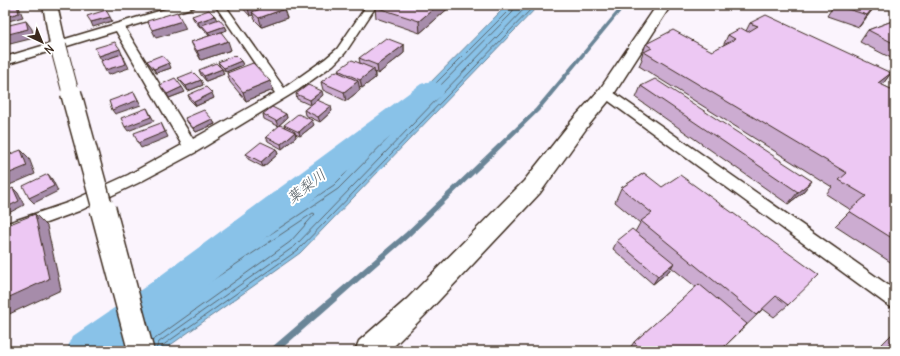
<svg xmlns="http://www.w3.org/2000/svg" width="900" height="356" font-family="Delius,'Klee One',sans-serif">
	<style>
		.water { fill: #89c2e8; stroke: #6a8597 }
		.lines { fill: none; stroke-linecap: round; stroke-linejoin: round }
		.shore { stroke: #5a676f; stroke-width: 1 }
		.stream { fill: #6a8597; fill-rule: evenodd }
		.river { fill: #89c2e8; fill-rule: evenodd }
		.street-casing { stroke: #3b2a1e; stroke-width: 3 }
		.secondary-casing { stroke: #3b2a1e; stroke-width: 3 }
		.street { fill: #fff; fill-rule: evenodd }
		.secondary { fill: #fff; fill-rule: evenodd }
		.secondary-bridge-far2-casing { stroke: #3b2a1e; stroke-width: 18; stroke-linecap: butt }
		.secondary-bridge-far1-casing { stroke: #3b2a1e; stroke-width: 23; stroke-linecap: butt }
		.secondary-bridge-casing { stroke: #3b2a1e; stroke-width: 28; stroke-linecap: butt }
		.secondary-bridge-far2 { stroke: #fff; stroke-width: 16 }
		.secondary-bridge-far1 { stroke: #fff; stroke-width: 20 }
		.secondary-bridge { stroke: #fff; stroke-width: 25 }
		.wall { fill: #ccacd1; stroke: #3b2a1e }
		.shaded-wall { fill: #a68caa; stroke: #3b2a1e }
		.building { fill: #edc8f3; stroke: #3b2a1e }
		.labels { text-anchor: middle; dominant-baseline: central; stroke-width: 4; stroke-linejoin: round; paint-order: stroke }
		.water-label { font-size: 15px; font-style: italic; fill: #565f65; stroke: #fff }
	</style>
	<rect width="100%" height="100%" fill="#fbf4fd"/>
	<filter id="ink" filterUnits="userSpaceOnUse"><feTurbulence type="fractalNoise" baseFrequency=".025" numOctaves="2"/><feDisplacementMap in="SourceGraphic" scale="8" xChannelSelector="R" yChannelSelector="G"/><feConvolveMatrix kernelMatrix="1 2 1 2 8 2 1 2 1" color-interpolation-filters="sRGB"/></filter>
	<g filter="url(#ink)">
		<path class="water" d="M507,5H539L300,253L162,351H79L332,182Z"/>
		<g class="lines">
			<g class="shore">
				<path d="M145,312L334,185L509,10L510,5"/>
				<path d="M146,317L338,189L512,13L515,5"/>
				<path d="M148,323L313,213L315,214L290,242L152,341"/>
				<path d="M87,351L121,328"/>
				<path d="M155,351L159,342L295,246L528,5"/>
				<path d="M160,351L162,346L298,250L535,5"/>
			</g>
			<path class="stream" d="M622,5H626L539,111L409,237L279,351H270L271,348L405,233L535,109Z"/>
			<path class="river" d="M431,81L441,84L445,90L441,96L173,313L123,351H66L73,336L145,287L421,84Z"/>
			<g class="street-casing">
				<g id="street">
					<path d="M179,5H195L194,7L125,28L193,139L275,93L215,5H225L284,88L325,59L337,49L367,5H377L345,53L333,65L298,90L196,152L138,183L79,211L5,238V224L67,203L128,175L182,145L116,31L5,65V57Z"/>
					<path d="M606,89L610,90L895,290V308L889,306L602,96L600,93L602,90Z"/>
				</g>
			</g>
			<g class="secondary-casing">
				<g id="secondary">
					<path d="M43,5H57L66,45L64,48H52L50,45Z"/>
					<path d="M657,5H671L612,97L588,126L540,193L425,315L389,351H355L359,341L407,299L524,181L574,118L600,89Z"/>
				</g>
			</g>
			<use href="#street" class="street"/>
			<use href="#secondary" class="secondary"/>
			<g class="secondary-bridge-far2-casing">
				<path id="secondary-bridge-far2" d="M58,45L71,94"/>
			</g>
			<g class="secondary-bridge-far1-casing">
				<path id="secondary-bridge-far1" d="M71,93L103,210"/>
			</g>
			<g class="secondary-bridge-casing">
				<path id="secondary-bridge" d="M103,209L141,351"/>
			</g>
			<use href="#secondary-bridge-far2" class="secondary-bridge-far2"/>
			<use href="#secondary-bridge-far1" class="secondary-bridge-far1"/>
			<use href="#secondary-bridge" class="secondary-bridge"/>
		</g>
		<g class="wall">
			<path d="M240,5H283L280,6L287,18L262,27L255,20L253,15L250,16Z"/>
			<path d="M452,5L420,33L376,18L375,7Z"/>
			<path d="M834,5H876L859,27L827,16Z"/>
			<path d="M192,16H215L216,20L225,26L227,30L221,32L231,50L201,60L195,50L191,42L209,36L204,29L202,26L200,27L194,20Z"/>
			<path d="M895,20V60L860,42L868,30Z"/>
			<path d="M750,23L891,73L882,85L895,91V265L835,226L851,210L826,194L832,187L639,66L642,59L641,58L646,44L712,51L723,46L728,35L746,31Z"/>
			<path d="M404,45V53L378,74L375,72V78L362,88L359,87L360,90L346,101L323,90L321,82L338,72V70L360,63L359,58Z"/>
			<path d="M147,61L171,68L156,73Z"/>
			<path d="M241,61L243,65L226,72L220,67L218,62Z"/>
			<path d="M199,70L224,74L206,81L201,75Z"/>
			<path d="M227,73L273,90L246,101L230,82Z"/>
			<path d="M178,78L201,80L203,85L188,91L181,82Z"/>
			<path d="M160,85L185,92L169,98L162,89Z"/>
			<path d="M641,86L812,181L802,193L788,204L636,98Z"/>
			<path d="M296,94L323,95L317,100L332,111L320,122L305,115L304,110L310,105L297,99Z"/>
			<path d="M188,95L214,98L196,106L190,100Z"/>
			<path d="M263,114H286L287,118L278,126L264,119Z"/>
			<path d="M185,118L212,119L215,124L196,132L188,123Z"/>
			<path d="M284,125H314L300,136L295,134L296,137L282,149L268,141L266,137L285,128Z"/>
			<path d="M276,149L278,154L263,167L248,159L246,154Z"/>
			<path d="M644,173L788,305L774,317L763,309L720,351H628L634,342L696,287L671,267L669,271L653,284L613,249L617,241L635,232L640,223L615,202L621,188Z"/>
			<path d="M895,331V351H875Z"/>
		</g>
		<g class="shaded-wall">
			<path d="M5,5H19L20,7H19L20,10L23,17L5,22Z"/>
			<path d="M247,5H283L255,14L252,12L253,15L250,16Z"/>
			<path d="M438,5H452L420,33L419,21Z"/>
			<path d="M875,5H876L859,27L867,15Z"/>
			<path d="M284,9L287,18L262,27L259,18Z"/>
			<path d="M215,16L217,21L200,27L198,22Z"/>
			<path d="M110,17L112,21L93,27L91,22Z"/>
			<path d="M26,21L32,29L34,38L10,44L5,37V35Z"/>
			<path d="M182,21L186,29L156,38L152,30Z"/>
			<path d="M225,26L227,30L210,36L208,32Z"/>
			<path d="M228,41L231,50L201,60L197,51Z"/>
			<path d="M404,45V53L378,74L377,65Z"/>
			<path d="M120,49L122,54L102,61L99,56Z"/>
			<path d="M122,54L129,68L108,75L105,70Z"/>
			<path d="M241,61L243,65L226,72L224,68Z"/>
			<path d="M169,63L171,68L156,73L154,69Z"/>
			<path d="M222,69L224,74L206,81L204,76Z"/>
			<path d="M374,69L375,78L362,88L360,80Z"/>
			<path d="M891,73L880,88L878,83Z"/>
			<path d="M201,80L203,85L188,91L186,86Z"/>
			<path d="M270,81L273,90L246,101L243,92Z"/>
			<path d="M358,81L360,90L346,101L344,92Z"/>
			<path d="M182,87L185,92L169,98L167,94Z"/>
			<path d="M322,91L323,95L311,105L310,100Z"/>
			<path d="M134,92L141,105L115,114L112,110Z"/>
			<path d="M212,93L214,98L196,106L194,102Z"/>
			<path d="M331,106L332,111L320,122L318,117Z"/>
			<path d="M147,108L154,121L128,131L125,127Z"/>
			<path d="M286,114L287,118L278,126L276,121Z"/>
			<path d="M212,119L215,124L196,132L193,128Z"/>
			<path d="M312,120L314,125L300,136L299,132Z"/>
			<path d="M161,123L168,137L141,148L138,143Z"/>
			<path d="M295,132L296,137L282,149L281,144Z"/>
			<path d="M276,149L278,154L263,167L261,162Z"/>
			<path d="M21,150L29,158L35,174L5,187V175Z"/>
			<path d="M48,174L52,179L58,191L34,203L29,198Z"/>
			<path d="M812,181L802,193L788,204L798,192Z"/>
			<path d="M13,188L18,193L24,205L5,215V208Z"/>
			<path d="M35,214L47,226L61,290L5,316V299Z"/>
			<path d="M674,263L669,271L653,284L658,276Z"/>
		</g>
		<g class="building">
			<path d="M17,5L19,13L5,17V9Z"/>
			<path d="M272,5H279L284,9L259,18L252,12Z"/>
			<path d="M377,5H438L419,21L375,7Z"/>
			<path d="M835,5H875L867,15Z"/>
			<path d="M106,10L110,17L91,22L87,16Z"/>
			<path d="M209,10L215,16L198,22L192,16Z"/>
			<path d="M177,12L182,21L152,30L147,21Z"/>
			<path d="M766,15L891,73L878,83L895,91V240L849,211L866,196L839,180L847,173L644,52L652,48L646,44L673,30L712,51L735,39L728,35L741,28L748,32L758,26L750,23Z"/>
			<path d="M219,19L225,26L208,32L202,25Z"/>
			<path d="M895,20V44L868,30Z"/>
			<path d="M26,21L28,29L5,35V26Z"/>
			<path d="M221,32L228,41L197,51L191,42Z"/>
			<path d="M386,38L404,45L377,65L359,58Z"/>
			<path d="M115,42L120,49L99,56L95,48Z"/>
			<path d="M122,54L126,64L105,70L101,61Z"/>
			<path d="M162,55L169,63L154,69L147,61Z"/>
			<path d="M235,55L241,61L224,68L218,62Z"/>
			<path d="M352,60L374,69L360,80L338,70Z"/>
			<path d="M216,63L222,69L204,76L199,70Z"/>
			<path d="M253,63L270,81L243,92L227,73Z"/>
			<path d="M336,71L358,81L344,92L321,82Z"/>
			<path d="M193,72L201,80L186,86L178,78Z"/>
			<path d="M175,78L182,87L167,94L160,85Z"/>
			<path d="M655,79L812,181L798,192L641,86Z"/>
			<path d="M308,85L322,91L310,100L296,94Z"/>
			<path d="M206,87L212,93L194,102L188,95Z"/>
			<path d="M134,92L138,100L112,110L109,101Z"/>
			<path d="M317,100L331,106L318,117L304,110Z"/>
			<path d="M272,107L286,114L276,121L263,114Z"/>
			<path d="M147,108L151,117L125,127L121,118Z"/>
			<path d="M204,110L212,119L193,128L185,118Z"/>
			<path d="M298,114L312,120L299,132L284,125Z"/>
			<path d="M161,123L165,132L138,143L134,133Z"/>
			<path d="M280,125L295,132L281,144L266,137Z"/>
			<path d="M261,142L276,149L261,162L246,154Z"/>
			<path d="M21,150L27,166L5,175V156Z"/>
			<path d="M644,173L662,187L680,175L819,275L788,305L776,296L756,315L641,221L652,213L621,188Z"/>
			<path d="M48,174L54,186L29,198L23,186Z"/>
			<path d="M13,188L19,201L5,208V192Z"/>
			<path d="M35,214L49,279L5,299V226Z"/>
			<path d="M632,229L674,263L658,276L617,241Z"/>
			<path d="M699,284L747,324L720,351H643L634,342Z"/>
			<path d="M895,338V351H881Z"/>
		</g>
	</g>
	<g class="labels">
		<g class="water-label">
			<text transform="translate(306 186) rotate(-38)">葉梨川</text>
		</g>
	</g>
	<rect width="900" height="356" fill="none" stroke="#fff" stroke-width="20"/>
	<rect x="10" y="10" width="880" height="336" fill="none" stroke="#3b2a1e" stroke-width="1.5" filter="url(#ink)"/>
	<g transform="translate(42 42) rotate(136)" stroke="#ffffff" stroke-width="3" paint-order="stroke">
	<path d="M0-3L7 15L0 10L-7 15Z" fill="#3b2a1e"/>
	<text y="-6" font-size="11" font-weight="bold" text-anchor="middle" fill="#3b2a1e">N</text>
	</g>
</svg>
